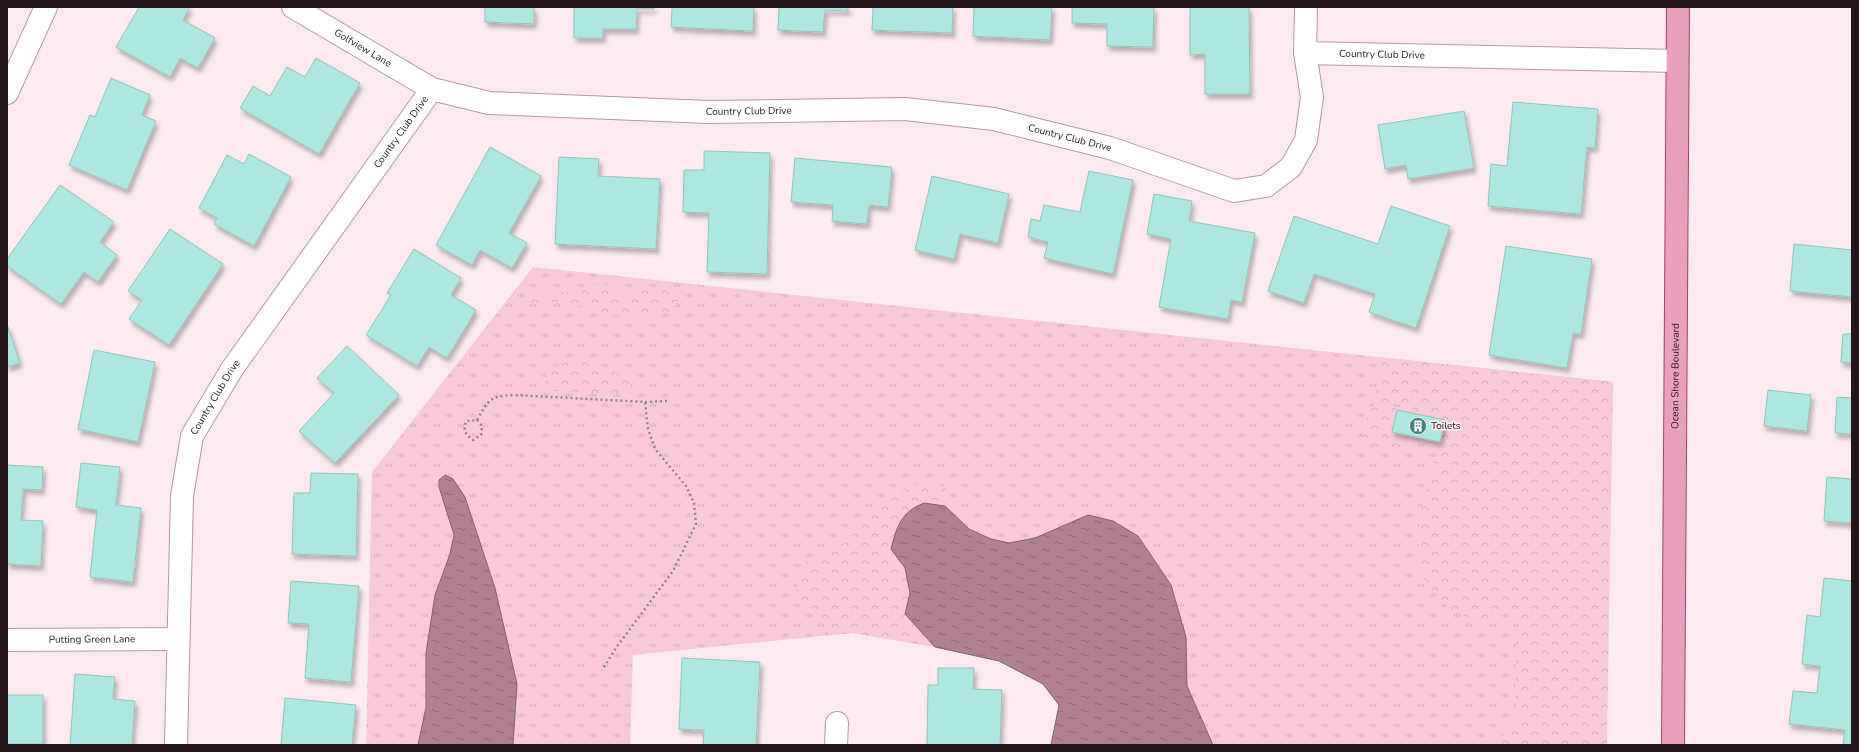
<svg xmlns="http://www.w3.org/2000/svg" width="1859" height="752" font-family="'Nunito Sans',sans-serif">
	<style>
		.grass { fill: url(#grass-tufts) }
		.forest { fill: url(#forest-crowns) }
		.water { fill: url(#water-ripples); stroke: #86616c }
		.building { fill: #ace7e0; stroke: #97c3bd; filter: url(#shadow) }
		.lines { fill: none; stroke-linecap: round; stroke-linejoin: round }
		.street-casing { stroke: #ba95a0; stroke-width: 24 }
		.primary-casing { stroke: #9b4666; stroke-width: 24 }
		.path { stroke: #948488; stroke-width: 2.5; stroke-dasharray: 2 3; stroke-linecap: butt }
		.street { stroke: #fff; stroke-width: 22 }
		.primary { stroke: #e9a0bc; stroke-width: 22 }
		.labels { text-anchor: middle; dominant-baseline: central; stroke-width: 3.5; stroke-linejoin: round; paint-order: stroke }
		.street-label { font-size: 10px; fill: #231519; stroke: #fbebef }
		.poi-label { font-size: 10px; fill: #231519; stroke: #fbebef; text-anchor: start }
	</style>
	<defs>
		<pattern id="grass-tufts" width="24" height="20" patternUnits="userSpaceOnUse"><rect width="24" height="20" fill="#f8cad8"/><path d="M3 7l-1-3M5 7V3M7 7l1-3M15 17l-1-3M17 17v-4M19 17l1-3" fill="none" stroke="#d4adb9"/></pattern>
		<pattern id="forest-crowns" width="20" height="18" patternUnits="userSpaceOnUse"><rect width="20" height="18" fill="#f8cad8"/><path d="M2 6a3 3 0 1 1 6 0M12 15a3 3 0 1 1 6 0" fill="none" stroke="#d4adb9"/></pattern>
		<pattern id="water-ripples" width="26" height="14" patternUnits="userSpaceOnUse"><rect width="26" height="14" fill="#b08190"/><path d="M2 4q2-2 4 0t4 0M15 11q2-2 4 0t4 0" fill="none" stroke="#8f6875"/></pattern>
		<filter id="shadow"><feDropShadow dx="2.5" dy="4.5" stdDeviation="2" flood-color="#0004"/></filter>
	</defs>
	<rect width="100%" height="100%" fill="#fbebef"/>
	<path class="grass" d="M533,267L1613,382L1606,745H1051L1059,705L1043,684L999,661L935,647L852,633L633,655L630,745H366L372,472Z"/>
	<g class="forest">
		<path d="M592,284H604L623,294L670,287L683,292L670,313L629,318L592,311L567,301L540,304L520,302L531,295L582,291Z"/>
		<path d="M1380,357L1613,382L1607,745H1495L1519,716L1515,699L1517,618L1511,611L1482,623L1450,610L1418,573L1419,519L1445,420L1391,402L1397,410L1392,432L1402,434C1401,442 1397,447 1392,452C1380,451 1374,447 1365,439V425L1369,413L1375,403Z"/>
		<path d="M574,360L602,366L630,379L632,393H588L545,390L548,369Z"/>
		<path d="M930,482L946,487L945,506L924,503L891,549L905,568L910,593L905,614L935,647L852,633L824,636L829,618L819,619L797,600L798,569L820,552L842,546L866,521L908,486Z"/>
	</g>
	<g class="water">
		<path d="M445,475L453,479L465,497L495,588L517,684L513,745H418L426,707V653L435,595L450,554L454,535L439,487V480Z"/>
		<path d="M924,503L945,506L969,529L991,539L1009,543L1035,538L1088,515L1113,521L1138,536L1171,585L1186,637L1187,686L1213,745H1051L1059,705L1043,684L999,661L935,647L905,614L910,593L905,568L891,549C897,526 901,512 924,503Z"/>
	</g>
	<g class="building">
		<path d="M139,7H190L183,20L215,38L198,68L180,58L170,77L116,47Z"/>
		<path d="M485,7H534V24L485,22Z"/>
		<path d="M574,7H654V9H637L636,29H603V38H574Z"/>
		<path d="M672,7H754L753,31L671,27Z"/>
		<path d="M779,7H848V11L825,10L823,32L778,30Z"/>
		<path d="M873,7H953L952,33L872,30Z"/>
		<path d="M974,7H1052L1050,40L973,36Z"/>
		<path d="M1072,7H1154L1153,47L1107,46V24L1072,23Z"/>
		<path d="M1190,7H1249L1250,94H1205V54L1190,55Z"/>
		<path d="M316,58L360,83L319,154L240,108L253,86L270,96L287,67L305,77Z"/>
		<path d="M111,78L150,95L142,115L156,121L127,190L69,165L90,115L95,117Z"/>
		<path d="M1513,102L1598,109L1595,148L1587,147L1581,214L1488,206L1491,164L1507,166Z"/>
		<path d="M1464,111L1474,168L1408,179L1406,165L1385,169L1378,125Z"/>
		<path d="M490,147L541,176L509,233L527,243L512,268L480,250L472,265L436,245Z"/>
		<path d="M704,151L770,153L767,274L707,272L709,213L683,212L684,170H704Z"/>
		<path d="M249,154L291,177L254,246L214,224L217,218L199,208L227,155L244,164Z"/>
		<path d="M559,157L599,159L598,176L660,179L656,249L555,244Z"/>
		<path d="M795,158L892,167L888,207L869,205L867,224L832,221L833,205L791,202Z"/>
		<path d="M1089,171L1133,180L1113,274L1044,258L1048,242L1028,237L1031,219L1040,221L1044,205L1080,212Z"/>
		<path d="M932,176L1009,194L998,243L960,234L954,259L915,250Z"/>
		<path d="M60,185L114,222L100,242L117,255L98,282L84,272L61,304L7,266V259Z"/>
		<path d="M1154,194L1192,201L1189,221L1255,233L1242,302L1231,300L1228,319L1159,307L1171,239L1147,234Z"/>
		<path d="M1391,206L1450,226L1416,328L1369,312L1375,294L1314,274L1304,303L1268,291L1294,216L1378,244Z"/>
		<path d="M170,229L223,264L169,345L129,319L142,300L128,291Z"/>
		<path d="M1794,244L1852,250V297L1790,291Z"/>
		<path d="M1506,246L1592,259L1581,334L1573,333L1567,368L1489,355Z"/>
		<path d="M414,249L461,278L451,295L476,310L447,358L429,347L417,366L366,335L391,295L387,293Z"/>
		<path d="M7,324L20,363L7,367Z"/>
		<path d="M1843,334H1852V363L1841,362Z"/>
		<path d="M347,346L399,395L335,463L299,431L334,393L317,378Z"/>
		<path d="M94,350L155,362L138,442L78,429Z"/>
		<path d="M1768,390L1811,395L1807,431L1764,426Z"/>
		<path d="M1837,397L1852,398V434L1835,433Z"/>
		<path d="M1397,410L1445,420L1440,442L1392,432Z"/>
		<path d="M81,463L120,467L116,505L141,508L133,582L90,577L97,510L76,507Z"/>
		<path d="M7,465L43,467L42,490L23,489L21,520L43,521L41,566L7,564Z"/>
		<path d="M311,473L358,474L356,556L292,554L294,493H310Z"/>
		<path d="M1827,477L1852,479V523L1824,521Z"/>
		<path d="M1824,578L1852,581V745H1843L1845,730L1789,724L1793,691L1817,693L1820,666L1802,664L1807,615L1820,617Z"/>
		<path d="M291,581L359,586L351,682L305,678L309,624L288,623Z"/>
		<path d="M682,658L760,662L756,745H703L704,730L679,729Z"/>
		<path d="M938,668H974L973,689L1002,690L1000,745H927L928,685H938Z"/>
		<path d="M75,674L115,677L113,699L135,701L132,745H70Z"/>
		<rect x="7" y="695" width="36" height="49"/>
		<path d="M285,698L356,705L352,745H281Z"/>
	</g>
	<g class="lines">
		<g class="street-casing">
			<g id="street">
				<path id="s1" d="M293,7L432,89L489,103L708,112L905,109L994,119L1110,148L1234,191L1266,186L1291,167L1306,140L1312,97L1305,53L1306,7"/>
				<path id="s2" d="M1305,53L1677,61"/>
				<path d="M7,93L46,7"/>
				<path id="s3" d="M7,640L178,639"/>
				<path id="s4" d="M176,745L182,496L192,436L232,369L432,89"/>
				<path d="M836,745L837,723"/>
			</g>
		</g>
		<g class="primary-casing">
			<g id="primary">
				<path id="s5" d="M1673,745L1678,7"/>
			</g>
		</g>
		<g class="path">
			<path d="M645,402L667,401"/>
			<path d="M477,420C489,399 490,396 514,395L645,402L648,429L655,449L686,486L694,503L696,524L673,571L616,648L602,670"/>
			<path d="M477,420L482,426L481,435L473,440C465,434 463,431 466,421Z"/>
		</g>
		<use href="#street" class="street"/>
		<use href="#primary" class="primary"/>
	</g>
	<defs>
		<g id="building-disc" transform="scale(0.9)"><circle r="9.5" fill="#3c837c" stroke="#fbebef"/><path d="M-4-6H4V6H1V3H-1V6H-4ZM-2.5-4.3h1.7v1.8h-1.7ZM.8-4.3h1.7v1.8H.8ZM-2.5-1h1.7V.8h-1.7ZM.8-1h1.7V.8H.8Z" fill="#fff"/></g>
	</defs>
	<g fill-rule="evenodd">
		<use href="#building-disc" x="1418" y="426"/>
	</g>
	<g class="labels">
		<g class="street-label">
			<text stroke="none"><textPath href="#s1" startOffset="81">Golfview Lane</textPath></text>
			<text stroke="none"><textPath href="#s2" startOffset="77">Country Club Drive</textPath></text>
			<text stroke="none"><textPath href="#s1" startOffset="480">Country Club Drive</textPath></text>
			<text stroke="none"><textPath href="#s4" startOffset="679">Country Club Drive</textPath></text>
			<text stroke="none"><textPath href="#s1" startOffset="804">Country Club Drive</textPath></text>
			<text stroke="none"><textPath href="#s5" startOffset="369">Ocean Shore Boulevard</textPath></text>
			<text stroke="none"><textPath href="#s4" startOffset="355">Country Club Drive</textPath></text>
			<text stroke="none"><textPath href="#s3" startOffset="85">Putting Green Lane</textPath></text>
		</g>
		<g class="poi-label">
			<text x="1431" y="426">Toilets</text>
		</g>
	</g>
	<rect width="1859" height="752" fill="none" stroke="#231519" stroke-width="16"/>
</svg>
